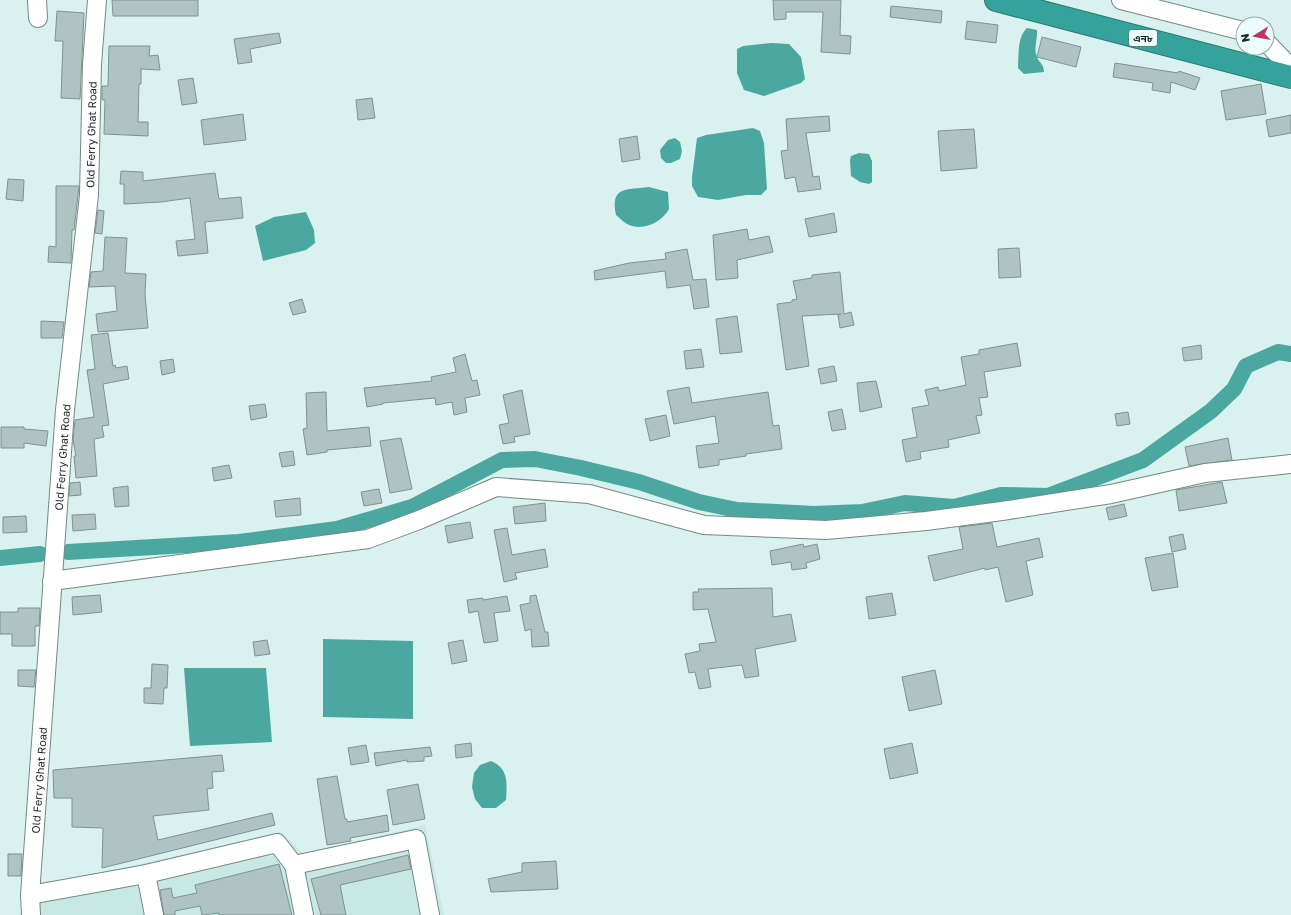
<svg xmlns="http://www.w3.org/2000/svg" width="1291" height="915" font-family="'Golos Text','Noto Sans Bengali',sans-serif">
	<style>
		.built { fill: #c7e8e4; fill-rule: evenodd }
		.water { fill: #4ba8a0 }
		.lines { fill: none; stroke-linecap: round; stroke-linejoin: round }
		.canal { stroke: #4ba8a0; stroke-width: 16 }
		.building { fill: #adc4c2; stroke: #7d9390 }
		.minor-casing { stroke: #738986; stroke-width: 20 }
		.highway-casing { stroke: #2c7872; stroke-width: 24 }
		.minor { stroke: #fff; stroke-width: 18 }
		.highway { stroke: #33a39b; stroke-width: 22 }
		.labels { text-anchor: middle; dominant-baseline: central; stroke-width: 3; stroke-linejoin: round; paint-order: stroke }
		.shield { fill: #ebfefc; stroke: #5c6866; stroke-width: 1 }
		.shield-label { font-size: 10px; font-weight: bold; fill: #1e2826 }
		.street-label { font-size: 11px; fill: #1e2826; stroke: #ebfefc }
	</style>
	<rect width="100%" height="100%" fill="#daf2ef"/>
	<path class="built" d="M425,825L444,915H346L341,891L317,896L321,915H292L279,864L211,881L219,915H207L215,913L195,885L202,915H175L171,888L158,891L162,915H36V888L281,832L304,854ZM408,855L412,868L358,881L355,867ZM337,873L341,887L314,893L311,879Z"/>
	<g class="water">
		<path d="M1027,28L1037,30C1038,38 1033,49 1037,57C1039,63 1044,64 1044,72L1024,74L1018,68C1019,55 1017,37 1027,28Z"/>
		<path d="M771,43L789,44L801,57L805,79L801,83L764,96L744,90L737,73V49L743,46Z"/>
		<path d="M753,128L760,131L764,143L767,189L761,195H746L718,200L698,197L692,186V177L697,138L706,135Z"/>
		<path d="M675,138L680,142L682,151L680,159L671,163H666L661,158L660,150L668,140Z"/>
		<path d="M859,153L869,154L872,161V182L869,184L860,182L851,176L850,160L851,156Z"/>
		<path d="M649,187L668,192L669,209C662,222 644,231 629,225C624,223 620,218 616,215C610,186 626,190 649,187Z"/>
		<path d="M306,212L314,230L315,243L306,250L263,261L255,226L274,217Z"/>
		<path d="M323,639L413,641V719L323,717Z"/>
		<path d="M184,668H266L272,742L190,746Z"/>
		<path d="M491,761C509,768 507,784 506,800L496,808H482L475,799L472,787L474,773L480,765Z"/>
	</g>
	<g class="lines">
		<g class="canal">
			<path d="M68,552L239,542L337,529L412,507L502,460L535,459L581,468L639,482L699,502L737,510L814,514L862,512L905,503L954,507L1001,495L1048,496L1143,460L1211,411L1234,389L1246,366L1278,352L1291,354"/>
			<path d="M0,558L40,554"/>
		</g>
	</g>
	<g class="building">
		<path d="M112,0H198V16H113Z"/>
		<path d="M773,0H841L840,35L851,36L850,54L821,52L823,12H786V19L774,20Z"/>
		<path d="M891,6L942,11L941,23L890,17Z"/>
		<path d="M57,11L84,13L80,99L61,98L63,41H55Z"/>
		<path d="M967,21L998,25L996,43L965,39Z"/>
		<path d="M279,33L281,43L250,49L252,62L238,64L234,39Z"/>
		<path d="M1042,37L1081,47L1076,67L1037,57Z"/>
		<path d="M109,46H150L149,56L158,55L160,70L141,69V84H139L138,122H148V136L104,134L105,100H102V86H108Z"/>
		<path d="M1115,63L1178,73L1179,71L1200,78L1195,90L1171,82L1170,93L1152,90L1153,83L1113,77Z"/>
		<path d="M193,78L197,103L182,105L178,80Z"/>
		<path d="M1261,84L1266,114L1226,120L1221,91Z"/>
		<path d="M372,98L375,118L358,120L356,100Z"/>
		<path d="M243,114L246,140L204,145L201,120Z"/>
		<path d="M1291,115V133L1269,137L1266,120Z"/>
		<path d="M829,116L830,131L806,133L813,177L819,176L821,189L798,192L795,177L785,179L781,151L788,150L786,119Z"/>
		<path d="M974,129L977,168L941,171L938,131Z"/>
		<path d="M637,136L640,159L622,162L619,139Z"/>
		<path d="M121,171L143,172V181L215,173L219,199L241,197L243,218L205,222L208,253L178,256L176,241L195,239L190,198L161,202L124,204V184H120Z"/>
		<path d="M8,179L24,180L23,201L6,199Z"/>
		<path d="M56,186H79L74,230H72L71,263L48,262L49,246L56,247Z"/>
		<path d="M98,210L104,211L102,234L95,233Z"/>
		<path d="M834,213L837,232L809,237L805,219Z"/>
		<path d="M747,229L749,240L769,236L773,252L737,260L738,278L716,280L713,235Z"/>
		<path d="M105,237L127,238L125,273L146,274L145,294L148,328L98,332L96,314L117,311L115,286L89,287L91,272L103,271Z"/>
		<path d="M1019,248L1021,277L999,278L998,249Z"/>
		<path d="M687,249L693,280L706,279L709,307L694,309L690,285L667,288L665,271L595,280L594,271L629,263L666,259L665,253Z"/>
		<path d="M840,272L844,314L851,312L854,325L840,328L838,315L841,314L802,316L809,366L786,370L777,304L792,302V300L797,299L793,281L812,278V275Z"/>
		<path d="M302,299L306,312L293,315L289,303Z"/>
		<path d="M737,316L742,352L720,354L716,319Z"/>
		<path d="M41,321L64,322L62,338H41Z"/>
		<path d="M108,333L113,366L115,365L116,368L127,366L129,379L103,384L109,425L102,426L104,437L94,439L97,476L76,478L74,456H76L73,440L75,420L94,417L87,370L95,369L91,335Z"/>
		<path d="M1017,343L1021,366L984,372L988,397L979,398L982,415L976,416L980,433L948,440L949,447L920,452L921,459L906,462L902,440L917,437L912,408L929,405L925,390L938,387L939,391L966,385L961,357L979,354V350Z"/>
		<path d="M1201,345L1202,359L1184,361L1182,348Z"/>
		<path d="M701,349L704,367L686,369L684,351Z"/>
		<path d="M465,354L472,381L477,380L480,395L465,398L467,412L454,415L452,402L436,405L435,398L383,403V404L367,407L364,388L432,381L431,377L456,372L453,358Z"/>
		<path d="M173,359L175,372L162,375L160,361Z"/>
		<path d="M834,366L837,381L821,384L818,369Z"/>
		<path d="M876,381L882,407L860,412L857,383Z"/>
		<path d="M689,387L692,403L768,392L773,426L779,425L782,449L746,454V456L719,460V465L699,468L696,446L719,443L715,416L674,424L667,391Z"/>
		<path d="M522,390L530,434L514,437L515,442L503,444L499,425L509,423L503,395Z"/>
		<path d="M326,392L327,431L369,427L371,446L327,450V452L307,455L303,429L307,428L306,393Z"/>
		<path d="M265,404L267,417L251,420L249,406Z"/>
		<path d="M842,409L846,429L832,431L828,412Z"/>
		<path d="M1128,412L1130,424L1117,426L1115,414Z"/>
		<path d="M666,415L670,436L650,441L645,419Z"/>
		<path d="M1,427H24V429L48,431L46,446L24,443V448H1Z"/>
		<path d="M401,438L412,489L390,493L380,441Z"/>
		<path d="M1228,438L1232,460L1189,466L1185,447Z"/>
		<path d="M293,451L295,465L282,467L279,453Z"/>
		<path d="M229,465L232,478L214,481L212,468Z"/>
		<path d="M80,482L81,495L69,496L70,483Z"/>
		<path d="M1222,482L1227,503L1179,511L1176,490Z"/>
		<path d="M128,486L129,506L115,507L113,488Z"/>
		<path d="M379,489L382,503L364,506L361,492Z"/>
		<path d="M300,498L301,515L276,517L274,501Z"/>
		<path d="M545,503L546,521L515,524L513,507Z"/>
		<path d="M1124,504L1127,516L1109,520L1106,508Z"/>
		<path d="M95,514L96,529L73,531L72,515Z"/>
		<path d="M26,516L27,532L3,533V517Z"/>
		<path d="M470,522L473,538L448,543L445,526Z"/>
		<path d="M992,523L997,547L1039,538L1043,557L1026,561L1033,595L1006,602L998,567L985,570V568L934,581L928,556L963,549L959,527Z"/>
		<path d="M507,528L512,555L545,549L548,567L515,573L517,579L504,582L494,530Z"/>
		<path d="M1183,534L1186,549L1172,552L1169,537Z"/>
		<path d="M803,544L804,547L817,544L820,559L806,563L807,568L792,570L791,562L772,565L770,551Z"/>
		<path d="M1173,553L1178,587L1152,591L1145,558Z"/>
		<path d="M772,588L773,617L791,614L796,641L755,649L759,676L745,678L742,665L708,669L711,687L699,689L695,672L689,673L685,654L700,651L699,644L716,642L708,609L693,610V592H699L698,589Z"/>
		<path d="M892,593L896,615L869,619L866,597Z"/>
		<path d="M100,595L102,612L73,615L72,597Z"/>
		<path d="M536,595L545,632H548L549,646L532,647L531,629L525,631L520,605L530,603V596Z"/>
		<path d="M507,596L510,611L494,613L498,641L484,643L478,611L469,613L467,600L483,598V600Z"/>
		<path d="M18,608H40L39,626H35V646H12V634H0V612H18Z"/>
		<path d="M267,640L270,654L255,656L253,642Z"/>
		<path d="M463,640L467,661L452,664L448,643Z"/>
		<path d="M152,664L168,665L167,688H164L163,704L144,703V688H151Z"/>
		<path d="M18,670H36L34,687L18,686Z"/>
		<path d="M935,670L942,704L909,711L902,677Z"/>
		<path d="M471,743L472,756L456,758L455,745Z"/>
		<path d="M912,743L918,773L890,779L884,749Z"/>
		<path d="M366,745L369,762L351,765L348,748Z"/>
		<path d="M430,747L432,756L424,757V761L407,762V760L376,766L374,753Z"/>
		<path d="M222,755L224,771L212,772L213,788L207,789L209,810L153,816L158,840L272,813L275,825L102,868L103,828L72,827V798H54L53,770Z"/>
		<path d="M337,776L345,819H347V822L387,815L389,831L350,838L351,841L327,845L317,779Z"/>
		<path d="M418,784L425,819L393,825L387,790Z"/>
		<path d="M8,854H22L21,876H8Z"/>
		<path d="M408,855L411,869L340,885L346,915H321L311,879Z"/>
		<path d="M556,861L558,889L491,892L488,879L522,872V863Z"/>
		<path d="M279,864L292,915H219V913L202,915L200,906L175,911V915H164L160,890L171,888L173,898L197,893L195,885Z"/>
	</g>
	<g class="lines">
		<g class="minor-casing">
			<g id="minor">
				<path d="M37,0L38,18"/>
				<path d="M1121,0L1243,31"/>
				<path d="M1267,43L1291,68"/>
				<path d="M52,581L368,539L419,520L496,487L589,494L704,525L826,530L926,521L1002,511L1111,494L1205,473L1291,464"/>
				<path d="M294,865L304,915"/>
				<path d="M146,874L154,915"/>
				<path d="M30,895L146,874L277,843L294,865L416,839L430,915"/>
				<path id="s1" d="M31,915L30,895L65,410L89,195L92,64L97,0"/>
			</g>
		</g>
		<g class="highway-casing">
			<path id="highway" d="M996,0L1291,77"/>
		</g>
		<use href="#minor" class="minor"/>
		<use href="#highway" class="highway"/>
	</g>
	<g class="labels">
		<rect class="shield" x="1129" y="30" width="28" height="16" rx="3"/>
		<g class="shield-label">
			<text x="1143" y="38">এন৮</text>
		</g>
		<g class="street-label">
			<text stroke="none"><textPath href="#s1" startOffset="783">Old Ferry Ghat Road</textPath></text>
			<text stroke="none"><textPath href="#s1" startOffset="459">Old Ferry Ghat Road</textPath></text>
			<text stroke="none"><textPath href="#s1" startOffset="135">Old Ferry Ghat Road</textPath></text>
		</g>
	</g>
	<g transform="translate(1255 36) rotate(259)"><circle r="19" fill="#ebfefc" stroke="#99a8a6"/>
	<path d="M0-3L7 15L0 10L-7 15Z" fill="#c1325d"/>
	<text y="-6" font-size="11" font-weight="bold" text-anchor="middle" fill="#1e2826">N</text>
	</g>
</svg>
